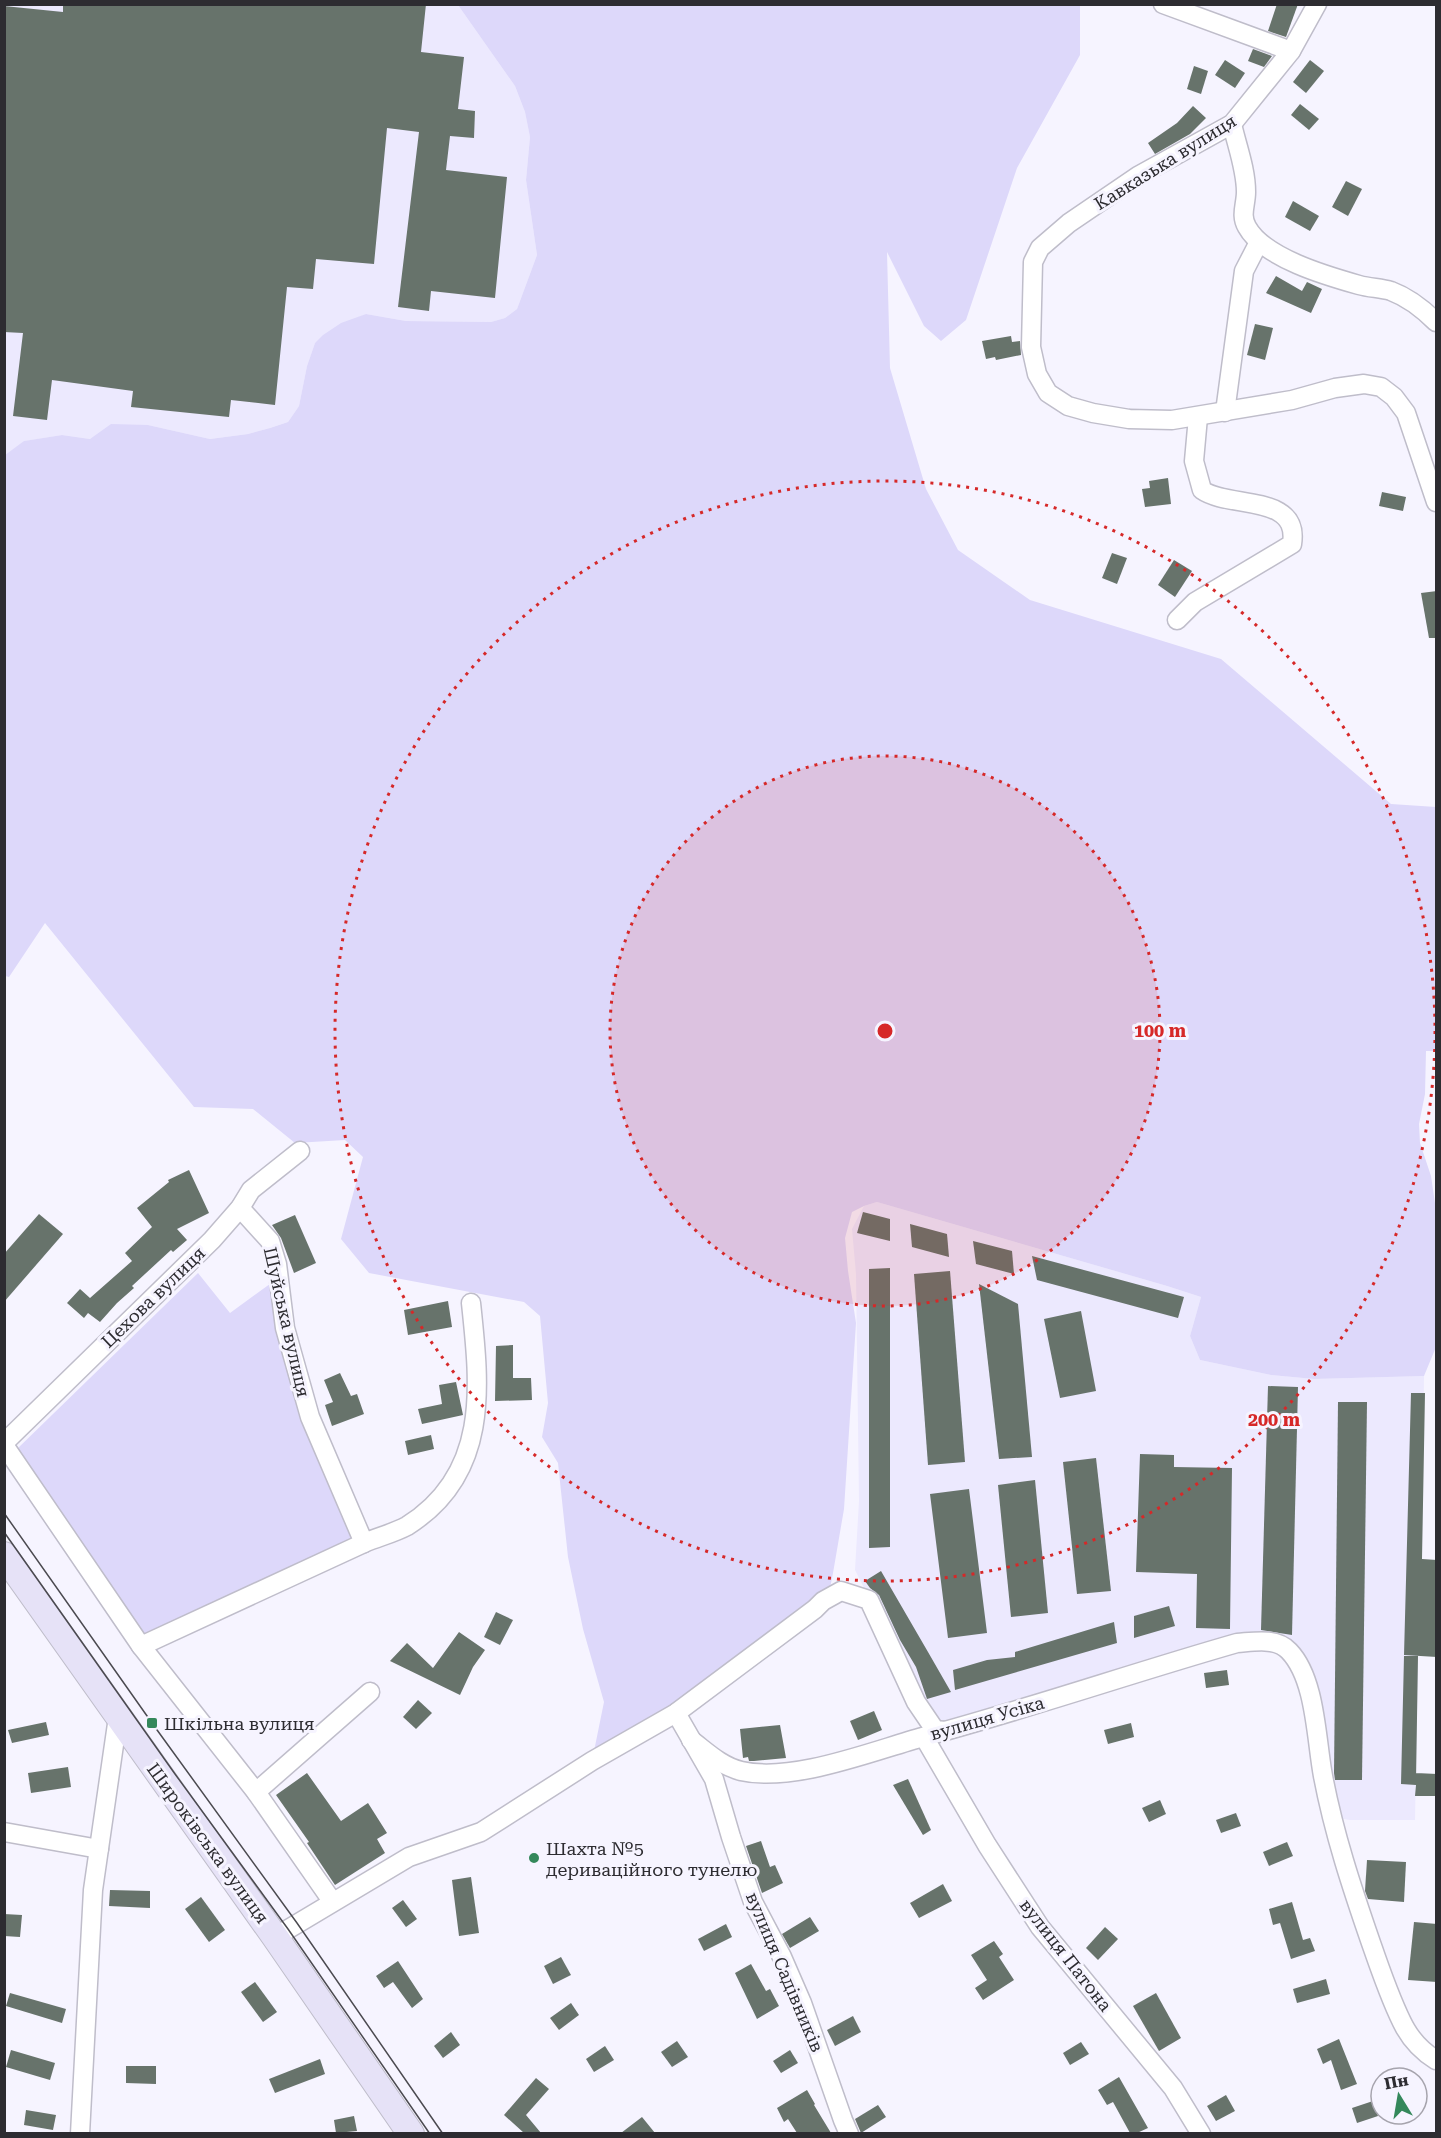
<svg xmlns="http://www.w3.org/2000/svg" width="1441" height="2138" font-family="'Roboto Serif',serif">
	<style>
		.built { fill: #ece9fe }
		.green { fill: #ddd8fa }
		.building { fill: #67736b }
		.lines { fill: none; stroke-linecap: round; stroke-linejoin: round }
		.street-casing { stroke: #bfbdca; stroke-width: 21 }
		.secondary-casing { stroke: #bfbdca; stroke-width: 28 }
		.street { stroke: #fff; stroke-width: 18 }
		.secondary { stroke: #e6e2f7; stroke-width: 26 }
		.tram { stroke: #4b4a50; stroke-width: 1.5 }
		.ring { fill: none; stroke: #d62828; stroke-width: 3; stroke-dasharray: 3 6 }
		.poi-dot { fill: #34885b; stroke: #f6f4ff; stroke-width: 2 }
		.labels { text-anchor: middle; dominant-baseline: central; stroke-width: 6; stroke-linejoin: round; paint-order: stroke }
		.street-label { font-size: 18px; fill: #2d2c31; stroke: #f6f4ff }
		.poi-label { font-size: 18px; fill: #2d2c31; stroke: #f6f4ff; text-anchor: start }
		.centre { fill: #d62828; stroke: #f6f4ff; stroke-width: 3 }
		.ring-label { font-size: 18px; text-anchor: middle; font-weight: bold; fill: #d62828; stroke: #f6f4ff; stroke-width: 6; stroke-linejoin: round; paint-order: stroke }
	</style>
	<rect width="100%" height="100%" fill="#f6f4ff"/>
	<g class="built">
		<path d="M5,5H458L515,86L525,112L530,137L526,180L537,255L517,309L505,318L491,322L406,321L366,314L315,343L307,366L299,406L288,422L270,428L248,434L210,439L148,425L90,439L62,435L25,441L5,455Z"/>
		<path d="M877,1202L1167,1286L1201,1297L1190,1336L1200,1360L1271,1375L1314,1379L1424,1376L1422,1559L1418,1656L1415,1820H1350L1333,1817L1308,1666L1303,1654L1296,1647L1278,1641L935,1730L855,1570L859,1501L856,1274L852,1229L864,1206Z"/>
	</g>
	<g class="green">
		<path d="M458,5H1080V55L1017,168L966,320L941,341L924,326L887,252L890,368L926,489L958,550L1030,600L1221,659L1391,804L1436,807V1051H1426L1425,1094L1419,1124L1420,1143L1431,1176L1436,1210V1347L1424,1376L1314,1379L1271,1375L1200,1360L1190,1336L1201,1297L1167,1286L877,1202L864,1206L852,1212L845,1238L848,1271L856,1323L844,1509L833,1573L830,1588L823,1601L592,1761L604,1702L583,1629L568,1557L558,1463L542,1437L548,1403L540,1316L524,1302L369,1273L341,1239L363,1157L345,1140L295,1143L253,1109L194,1107L45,923L9,977L5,976V455L24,441L62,435L90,439L111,424L148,425L210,439L248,434L270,428L288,422L299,406L307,366L315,343L323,335L341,323L366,314L406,321L491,322L505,318L517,309L537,255L526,180L530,137L525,112L515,86Z"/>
		<path d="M198,1273L230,1313L274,1281L355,1540L143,1638L17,1449Z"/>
	</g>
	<g class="building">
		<path d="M63,4H426L421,52L464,57L458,109L475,111L474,138L450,136L446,170L507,177L495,298L431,291L429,311L398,307L419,132L387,128L374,264L316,259L313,289L287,287L275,405L231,400L229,417L131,407L133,391L52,380L47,420L13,416L23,333L4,332V6L63,12Z"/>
		<path d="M1277,4H1298L1286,37L1268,31Z"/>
		<path d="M1253,49L1272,56L1264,67L1248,61Z"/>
		<path d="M1225,60L1245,73L1235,88L1215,75Z"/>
		<path d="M1310,60L1324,71L1306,93L1293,82Z"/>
		<path d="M1194,66L1208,71L1201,94L1187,89Z"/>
		<path d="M1300,104L1319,119L1309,130L1291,115Z"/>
		<path d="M1193,106L1206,118L1190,134L1155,154L1148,143L1177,123Z"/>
		<path d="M1346,181L1362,189L1348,216L1332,207Z"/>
		<path d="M1293,201L1319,216L1310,231L1285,217Z"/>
		<path d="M1276,276L1302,291L1307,282L1322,289L1311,313L1266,293Z"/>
		<path d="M1255,324L1273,328L1265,360L1247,355Z"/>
		<path d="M1011,336L1012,342L1020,341L1021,355L996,360L995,357L986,359L982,341Z"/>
		<path d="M1168,478L1171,504L1145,507L1142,489L1150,488L1149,481Z"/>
		<path d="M1382,492L1406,497L1403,511L1379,506Z"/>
		<path d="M1112,553L1127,558L1117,584L1102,578Z"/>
		<path d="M1174,560L1192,571L1175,597L1158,585Z"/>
		<path d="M1437,591V638H1429L1421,593Z"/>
		<path d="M189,1170L209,1213L177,1229L187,1240L173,1252L171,1250L132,1286L134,1288L117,1303L100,1322L88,1313L84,1318L67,1303L80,1289L90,1298L132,1261L125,1253L152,1227L137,1208L169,1182L168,1180Z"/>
		<path d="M863,1212L890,1219V1241L857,1233Z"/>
		<path d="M39,1214L63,1234L4,1302V1254Z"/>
		<path d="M295,1215L316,1263L294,1273L281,1238L272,1225Z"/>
		<path d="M910,1224L947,1234L949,1257L912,1247Z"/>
		<path d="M973,1241L1012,1251L1014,1274L976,1264Z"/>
		<path d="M1032,1256L1184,1297L1178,1318L1037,1280Z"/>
		<path d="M890,1268V1547L869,1548V1269Z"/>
		<path d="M950,1271L965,1462L928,1465L914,1274Z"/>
		<path d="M979,1284L1018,1304L1032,1457L999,1459Z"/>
		<path d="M448,1301L452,1327L408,1335L404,1310Z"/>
		<path d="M1081,1311L1096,1391L1060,1398L1044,1319Z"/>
		<path d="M513,1345V1378H531L532,1400L495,1401L496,1346Z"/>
		<path d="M340,1373L351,1396L357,1394L364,1414L332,1426L325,1405L333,1402L324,1380Z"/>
		<path d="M456,1382L463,1415L422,1424L418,1409L442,1404L439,1385Z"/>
		<path d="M1268,1386L1298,1387L1292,1635L1261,1630Z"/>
		<path d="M1411,1393H1425L1422,1559L1437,1560V1657L1404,1655Z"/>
		<path d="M1338,1402H1367L1362,1780H1335L1334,1773Z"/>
		<path d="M431,1435L434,1449L408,1455L405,1441Z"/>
		<path d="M1140,1454L1174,1455V1467L1232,1468L1230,1629L1196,1628L1197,1574L1136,1572Z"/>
		<path d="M1096,1458L1111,1591L1077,1594L1063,1462Z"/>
		<path d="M1035,1480L1048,1613L1011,1617L998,1485Z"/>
		<path d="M969,1489L987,1633L948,1638L930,1494Z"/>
		<path d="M881,1571L928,1652L951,1692L927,1699L926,1696L916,1667L900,1640L879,1595L870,1588L865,1581Z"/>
		<path d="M1169,1606L1175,1626L1134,1638V1616Z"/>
		<path d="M496,1612L513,1620L500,1645L484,1637Z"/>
		<path d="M1114,1622L1117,1643L955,1690L953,1670L987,1660L1015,1657V1652Z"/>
		<path d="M459,1632L485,1650L473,1667L460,1695L390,1661L407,1643L433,1668Z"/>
		<path d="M1404,1656H1418L1416,1780V1773L1437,1774V1796H1415L1416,1785L1401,1784Z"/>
		<path d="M1227,1670L1229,1685L1206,1688L1204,1673Z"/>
		<path d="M418,1700L432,1713L416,1729L403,1717Z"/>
		<path d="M874,1711L882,1730L858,1740L850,1721Z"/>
		<path d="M46,1722L49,1735L12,1743L8,1730Z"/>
		<path d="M1131,1723L1134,1737L1108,1744L1104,1730Z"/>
		<path d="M780,1725L786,1758L754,1761H749L748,1757L743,1758L740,1729Z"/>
		<path d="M68,1767L71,1787L31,1793L28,1773Z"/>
		<path d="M307,1773L341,1821L368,1803L387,1833L377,1839L385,1853L335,1885L307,1843L309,1842L276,1795Z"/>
		<path d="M908,1779L931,1830L923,1835L893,1785Z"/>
		<path d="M1160,1800L1166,1814L1149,1822L1142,1808Z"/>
		<path d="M1236,1813L1241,1826L1221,1833L1216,1820Z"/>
		<path d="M761,1841L770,1867L775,1865L783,1883L762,1893L746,1846Z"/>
		<path d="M1287,1842L1293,1856L1269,1866L1263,1852Z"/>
		<path d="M1367,1860L1406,1862L1404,1902L1368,1899L1365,1891Z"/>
		<path d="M471,1877L479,1933L459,1936L452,1880Z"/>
		<path d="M943,1884L952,1901L919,1918L910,1903Z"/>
		<path d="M110,1890L150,1891V1908L109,1906Z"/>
		<path d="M201,1897L225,1930L209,1942L185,1909Z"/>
		<path d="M403,1900L417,1919L406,1927L392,1908Z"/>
		<path d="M1292,1902L1303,1940L1310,1938L1315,1951L1291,1959L1280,1923L1273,1925L1269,1909Z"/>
		<path d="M4,1914L22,1915L20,1937L4,1936Z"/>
		<path d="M810,1917L819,1931L790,1948L782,1934Z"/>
		<path d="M1414,1922L1437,1924V1982L1408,1980Z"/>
		<path d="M726,1924L732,1937L704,1951L698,1939Z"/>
		<path d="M1105,1927L1118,1939L1098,1960L1086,1948Z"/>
		<path d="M994,1941L1003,1954L999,1957L1014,1980L983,2000L975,1988L987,1980L971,1955Z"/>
		<path d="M561,1957L571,1975L553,1984L544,1966Z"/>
		<path d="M398,1961L423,1999L412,2008L393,1982L384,1988L376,1976Z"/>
		<path d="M751,1964L766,1991L770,1989L779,2006L757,2019L735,1973Z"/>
		<path d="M1326,1979L1330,1994L1297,2003L1293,1989Z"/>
		<path d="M255,1982L277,2012L263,2022L241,1992Z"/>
		<path d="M10,1993L66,2009L62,2023L6,2006Z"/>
		<path d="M1156,1993L1181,2038L1159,2051L1133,2006Z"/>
		<path d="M571,2003L579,2015L559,2030L550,2018Z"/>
		<path d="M853,2016L861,2032L835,2046L827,2030Z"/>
		<path d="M451,2032L460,2045L443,2058L434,2046Z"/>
		<path d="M1339,2039L1357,2084L1341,2090L1331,2060L1323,2064L1317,2049Z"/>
		<path d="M677,2041L688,2057L672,2067L661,2052Z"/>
		<path d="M1081,2042L1089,2054L1070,2065L1063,2053Z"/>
		<path d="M605,2046L614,2060L594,2072L586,2059Z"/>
		<path d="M11,2050L55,2063L50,2080L6,2067Z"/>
		<path d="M790,2050L798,2063L781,2073L773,2061Z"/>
		<path d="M320,2059L325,2074L275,2093L269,2079Z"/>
		<path d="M126,2066H156V2084L126,2083Z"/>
		<path d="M1119,2077L1148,2128L1137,2133H1130L1113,2102L1107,2105L1098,2090Z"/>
		<path d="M536,2078L549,2089L526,2115L541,2133H524L504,2115Z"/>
		<path d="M807,2090L815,2104L814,2105L831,2133H797L788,2119L784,2122L777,2108Z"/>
		<path d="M1226,2095L1235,2111L1216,2121L1207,2106Z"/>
		<path d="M1373,2101L1378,2116L1357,2123L1352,2108Z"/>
		<path d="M878,2105L886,2117L861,2133L855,2119Z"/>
		<path d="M26,2110L56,2115L53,2130L24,2125Z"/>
		<path d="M354,2116L357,2131L336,2133L334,2120Z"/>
		<path d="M642,2117L655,2133H621Z"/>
	</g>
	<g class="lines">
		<g class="street-casing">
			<g id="street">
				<path d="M1163,4L1291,51"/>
				<path d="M1317,4L1291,51L1232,124L1138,176L1069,223L1040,248L1033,262L1031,347L1037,374L1048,393L1068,406L1093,413L1129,419L1172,420L1292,400L1335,388L1364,384L1381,387L1394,397L1406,413L1436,502"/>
				<path d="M1232,124C1237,146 1246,169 1246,192C1246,205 1240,215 1247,227C1264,258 1327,276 1359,285C1370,288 1381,288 1391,291C1407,297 1424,310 1436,322"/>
				<path d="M1225,412L1244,271L1259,242"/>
				<path d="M1177,620L1195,602L1292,544C1300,493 1229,509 1202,490L1194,461L1198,417"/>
				<path d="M4,1443L212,1240L240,1208L251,1190L300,1151"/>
				<path d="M4,1445L141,1646L256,1792L332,1901"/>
				<path d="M364,1543C378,1537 394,1533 407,1526C490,1474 480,1387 471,1303"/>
				<path d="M141,1646L364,1543L310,1417L285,1328L277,1264L270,1241L240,1208"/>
				<path d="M676,1713L714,1779L731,1837L753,1902L782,1957L802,2003L843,2120L849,2134"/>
				<path d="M924,1737L987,1845L1040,1927L1173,2088L1201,2134"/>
				<path d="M691,1740C707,1752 721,1766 741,1771C793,1783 872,1751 923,1737C1028,1709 1132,1673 1237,1643C1253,1642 1276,1637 1289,1651C1316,1679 1316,1739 1323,1776C1334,1834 1352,1888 1371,1943C1381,1971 1391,2002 1405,2028C1413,2042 1423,2052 1436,2060"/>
				<path d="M256,1792L370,1692"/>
				<path d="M4,1832L99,1849"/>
				<path d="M275,1937L409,1857L481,1832L592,1761L676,1713L815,1609L823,1601L841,1591L869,1600L916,1702L935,1730L945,1731"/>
				<path d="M80,2134L93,1890L118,1717"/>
			</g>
		</g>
		<g class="secondary-casing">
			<path id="secondary" d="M4,1555L275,1937L411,2134"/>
		</g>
		<use href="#street" class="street"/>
		<use href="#secondary" class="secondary"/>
		<g class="tram">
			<path d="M4,1513L152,1723L297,1923L443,2134"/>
			<path d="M4,1532L175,1774L288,1929L430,2134"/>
		</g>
	</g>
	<circle cx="885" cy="1031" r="275" fill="#d62828" fill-opacity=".12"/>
	<g class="ring">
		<circle cx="885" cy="1031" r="275"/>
		<circle cx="885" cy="1031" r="550"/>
	</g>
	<g class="poi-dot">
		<rect x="146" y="1717" width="12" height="12" rx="3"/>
		<circle cx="534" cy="1858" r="6"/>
	</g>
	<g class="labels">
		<g class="street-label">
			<text transform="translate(1165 162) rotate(-32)">Кавказька вулиця</text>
			<text transform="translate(153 1297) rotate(-44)">Цехова вулиця</text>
			<text transform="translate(287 1322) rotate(77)">Шуйська вулиця</text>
			<text transform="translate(987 1718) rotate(-16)">вулиця Усіка</text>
			<text transform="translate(208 1843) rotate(54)">Широківська вулиця</text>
			<text transform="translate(1066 1955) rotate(52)">вулиця Патона</text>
			<text transform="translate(785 1972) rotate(67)">вулиця Садівників</text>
		</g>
		<g class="poi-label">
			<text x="164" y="1723">Шкільна вулиця</text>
			<text x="546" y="1848">Шахта №5<tspan x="546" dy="21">дериваційного тунелю</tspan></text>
		</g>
	</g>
	<circle cx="885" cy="1031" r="9" class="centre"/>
	<g class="ring-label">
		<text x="1160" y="1037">100 m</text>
		<text x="1274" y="1426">200 m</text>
	</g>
	<rect width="1441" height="2138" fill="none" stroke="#2d2c31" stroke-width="12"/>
	<g transform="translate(1399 2096) rotate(349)"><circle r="28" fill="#f6f4ff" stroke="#a6a4ad" stroke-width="1.5"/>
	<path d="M0-4.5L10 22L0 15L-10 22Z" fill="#34885b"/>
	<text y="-9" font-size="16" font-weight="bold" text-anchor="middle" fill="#2d2c31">Пн</text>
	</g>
</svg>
